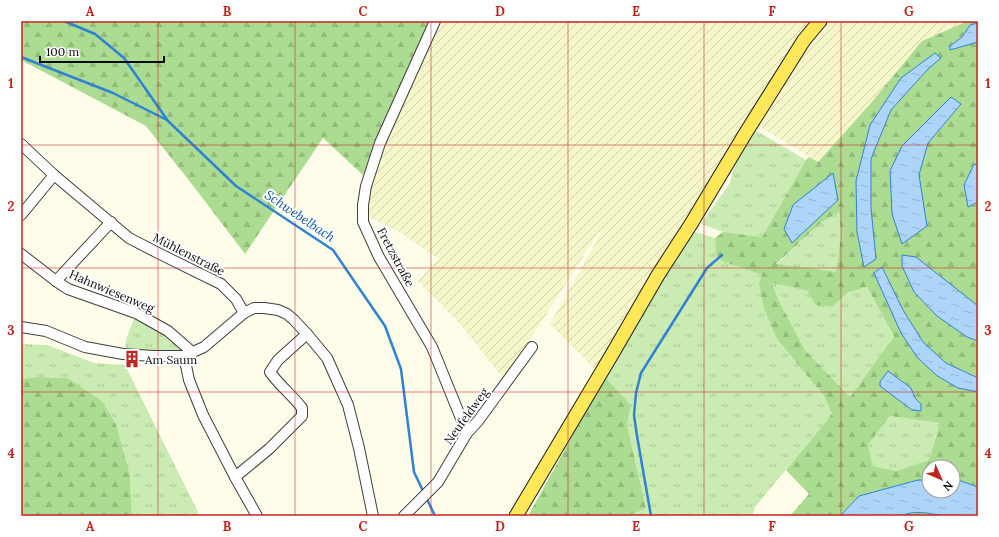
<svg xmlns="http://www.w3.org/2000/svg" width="999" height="537" font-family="Lora,serif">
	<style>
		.farmland { fill: url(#farmland-furrows) }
		.grass { fill: url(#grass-tufts) }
		.forest { fill: url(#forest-firs); fill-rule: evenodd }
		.water { fill: url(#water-ripples); stroke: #2f82d4 }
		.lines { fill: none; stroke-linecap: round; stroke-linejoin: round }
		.stream { stroke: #2f82d4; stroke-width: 2.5 }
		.minor-casing { stroke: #3e3e3e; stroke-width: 12 }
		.major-casing { stroke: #1c1c1c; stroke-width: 15 }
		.minor { stroke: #fff; stroke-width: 10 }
		.major { stroke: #ffe75a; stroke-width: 13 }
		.grid { fill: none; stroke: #c2251d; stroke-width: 1; stroke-opacity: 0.55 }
		.labels { text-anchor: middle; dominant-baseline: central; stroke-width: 4; stroke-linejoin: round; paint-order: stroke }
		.street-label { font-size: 12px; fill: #0b0b0b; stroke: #fff }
		.poi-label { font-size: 12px; fill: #0b0b0b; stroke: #fff; text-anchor: start }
		.water-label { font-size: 13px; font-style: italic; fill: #0f54a2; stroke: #fff }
		.neatline { fill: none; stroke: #c2251d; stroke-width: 1.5 }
		.grid-label { font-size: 13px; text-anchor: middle; font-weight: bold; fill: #c2251d }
	</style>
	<defs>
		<pattern id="farmland-furrows" width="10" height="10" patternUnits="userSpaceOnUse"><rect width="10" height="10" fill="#f5f6c9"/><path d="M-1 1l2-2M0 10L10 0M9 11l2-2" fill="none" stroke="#d1d2ab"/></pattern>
		<pattern id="grass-tufts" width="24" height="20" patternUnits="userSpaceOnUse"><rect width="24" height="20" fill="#caebb2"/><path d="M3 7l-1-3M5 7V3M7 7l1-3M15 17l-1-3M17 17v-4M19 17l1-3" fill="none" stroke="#acc898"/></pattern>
		<pattern id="forest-firs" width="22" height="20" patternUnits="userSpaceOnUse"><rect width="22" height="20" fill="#abdc91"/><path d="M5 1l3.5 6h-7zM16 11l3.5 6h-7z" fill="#92bb7c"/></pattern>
		<pattern id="water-ripples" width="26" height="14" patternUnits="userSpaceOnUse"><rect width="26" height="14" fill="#acd5f9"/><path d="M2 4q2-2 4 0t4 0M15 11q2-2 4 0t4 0" fill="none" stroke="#93b6d4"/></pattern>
	</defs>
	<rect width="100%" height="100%" fill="#fffdea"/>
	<g class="farmland">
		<path d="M442,21H814L596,370L550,324L601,233L599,232L504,380L462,326L418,281L439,259L395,229L367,216L369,190L380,148Z"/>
		<path d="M828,21H968L922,41L871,103L818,162L757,125L803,53Z"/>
	</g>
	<g class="grass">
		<path d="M755,130L806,160L762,237L723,232L701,224L730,183L736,159Z"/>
		<path d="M839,212L841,236L836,273L776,265L822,222Z"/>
		<path d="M692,231L715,238L716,254L722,261L762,275L777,339L824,396L832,414L755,507L752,516H629L646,508L627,425L631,405L605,377Z"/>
		<path d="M772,283L808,291L815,305L832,307L849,292L867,287L894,338L850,397L805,350L778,299Z"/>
		<path d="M136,314L190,352L125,351L126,339Z"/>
		<path d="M21,344L47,345L94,363L125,365L198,512L197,516H132L130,476L67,378L37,377L21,379Z"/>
		<path d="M890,416L940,423L929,460L896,471L873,466L868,445Z"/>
	</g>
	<g class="forest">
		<path d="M21,21H430L363,175L323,138L245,254L198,192L146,126L21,60Z"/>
		<path d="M968,21H978V23L970,25L962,37L950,46V50L978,42V165L974,164L969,207L978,202V306L916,257L902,256L914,292L937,316L967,337L978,341V378L946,363L923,342L903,310L882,267L874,273L936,375L958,388L978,392V487L961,481H953V467H929V480H918L859,496L840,516H790L809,494L786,470L832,414L824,396L777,339L764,308L759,283L762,275L722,261L716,254L715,238L723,232L762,237L806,160L809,157L818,162L871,103L922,41ZM941,58L928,69L891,110L871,159V208L856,181L901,78ZM961,104L928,143L919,175L902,146ZM839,212L841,236L836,272L776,264L822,222ZM772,283L808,291L815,305L832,307L849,292L867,287L894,337L850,397L805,350L778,299ZM889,372L911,388L915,398L921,404V411L912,410L880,386V382ZM890,416L940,423L929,460L896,471L873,466L868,445Z"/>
		<path d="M37,377L67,378L102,401L116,425L130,476L132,516H21V379Z"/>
		<path d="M605,377L631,405L627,425L646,508L629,516H528Z"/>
		<path d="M919,512L947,516H900L905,514Z"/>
	</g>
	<g class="water">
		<path d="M978,23V42L950,50V46L962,37L970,25Z"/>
		<path d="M935,53L941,58L928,69L891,110L871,159V208L876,259L864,267L857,232L856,181L870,125L901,78Z"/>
		<path d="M951,97L961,104L928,143L919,175L927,226L902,244L892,214L890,171L902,146Z"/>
		<path d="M974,164L978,165V202L968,207L964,185Z"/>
		<path d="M833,173L838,200L792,243L784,229L793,205Z"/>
		<path d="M902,255L916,257L978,306V341L967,337L937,316L914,292L902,266Z"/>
		<path d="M882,267L903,310L923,342L946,363L978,378V392L958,388L936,375L917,357L901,333L874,273Z"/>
		<path d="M888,371L911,388L915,398L921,404V411L912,410L880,386V382Z"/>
		<path d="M918,480H929V491H953V481H961L978,487V516C968,516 957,517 946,516C928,514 919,509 900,516H840L859,496Z"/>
	</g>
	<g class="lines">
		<g class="stream">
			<path d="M64,21L95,34L124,58L168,121L236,186L333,250L363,294L385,326L401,369L414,472L424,493"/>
			<path d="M21,57L113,93L167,120"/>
			<path d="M426,497L435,516"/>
			<path d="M651,516L637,436L634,415L636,393L641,373L707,268L722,255"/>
		</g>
		<g class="minor-casing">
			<g id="minor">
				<path d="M435,21L380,143L366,186L363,205V222L379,257L432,347L467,433"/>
				<path d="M21,144L54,175L129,238L160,254L221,284L236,299L244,313L254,308H264L278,310L287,314L294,320L307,334L327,358L348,405L359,448L373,516"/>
				<path d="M21,215L54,175"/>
				<path d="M21,254L56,281L68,289L136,313L168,331L192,352"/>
				<path d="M56,281L111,222"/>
				<path d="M21,327L46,331L85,347L123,354L153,356H184L204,347L244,313"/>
				<path d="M184,356L189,380L203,415L235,477L257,516"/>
				<path d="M235,477L269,449L302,416V408C292,395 279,385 270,372L278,360L307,334"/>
				<path d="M404,516L438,482L467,433L478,421L532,347"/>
			</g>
		</g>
		<g class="major-casing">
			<path id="major" d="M516,516L614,351L658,275L691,224L745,134L804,40L820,21"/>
		</g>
		<use href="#minor" class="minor"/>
		<use href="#major" class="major"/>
	</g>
	<path class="grid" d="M158,21V516M295,21V516M431,21V516M568,21V516M704,21V516M841,21V516M21,145H978M21,268H978M21,392H978"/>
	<defs>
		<g id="building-bare" transform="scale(1.38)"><path d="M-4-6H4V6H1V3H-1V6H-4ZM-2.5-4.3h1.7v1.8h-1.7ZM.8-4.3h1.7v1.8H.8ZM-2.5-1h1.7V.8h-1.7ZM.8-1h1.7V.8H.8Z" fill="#c2251d" stroke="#fff" stroke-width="2.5" paint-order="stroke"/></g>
	</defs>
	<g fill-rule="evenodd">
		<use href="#building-bare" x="132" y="359"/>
	</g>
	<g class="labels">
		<g class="street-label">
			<text transform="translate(189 254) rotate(27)">Mühlenstraße</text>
			<text transform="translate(396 257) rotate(62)">Fretzstraße</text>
			<text transform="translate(112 291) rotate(23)">Hahnwiesenweg</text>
			<text transform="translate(466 416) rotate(-54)">Neufeldweg</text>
		</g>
		<g class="poi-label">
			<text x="145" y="359">Am Saum</text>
		</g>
		<g class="water-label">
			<text transform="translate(300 216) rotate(34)">Schwebelbach</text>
		</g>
	</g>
	<rect width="999" height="537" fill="none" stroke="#ffffff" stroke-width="44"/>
	<g transform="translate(941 479) rotate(135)"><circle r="19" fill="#ffffff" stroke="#9d9d9d"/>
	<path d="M0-3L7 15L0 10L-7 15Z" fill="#c2251d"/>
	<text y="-6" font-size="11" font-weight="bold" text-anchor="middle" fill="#0b0b0b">N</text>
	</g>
	<path d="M40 56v6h124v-6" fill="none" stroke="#0b0b0b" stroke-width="2"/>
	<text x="46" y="56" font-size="12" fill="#0b0b0b" stroke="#ffffff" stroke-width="3" paint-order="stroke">100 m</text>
	<rect x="22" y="22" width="955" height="493" class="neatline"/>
	<g class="grid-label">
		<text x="90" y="16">A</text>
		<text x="227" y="16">B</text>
		<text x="363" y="16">C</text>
		<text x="500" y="16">D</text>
		<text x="636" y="16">E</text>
		<text x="772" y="16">F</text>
		<text x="909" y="16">G</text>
		<text x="11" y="88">1</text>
		<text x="988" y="88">1</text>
		<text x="11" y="211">2</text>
		<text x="988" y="211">2</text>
		<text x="11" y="335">3</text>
		<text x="988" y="335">3</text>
		<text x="11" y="458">4</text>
		<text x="988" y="458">4</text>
		<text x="90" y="531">A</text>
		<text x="227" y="531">B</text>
		<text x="363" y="531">C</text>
		<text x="500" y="531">D</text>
		<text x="636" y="531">E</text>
		<text x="772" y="531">F</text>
		<text x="909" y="531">G</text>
	</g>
</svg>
